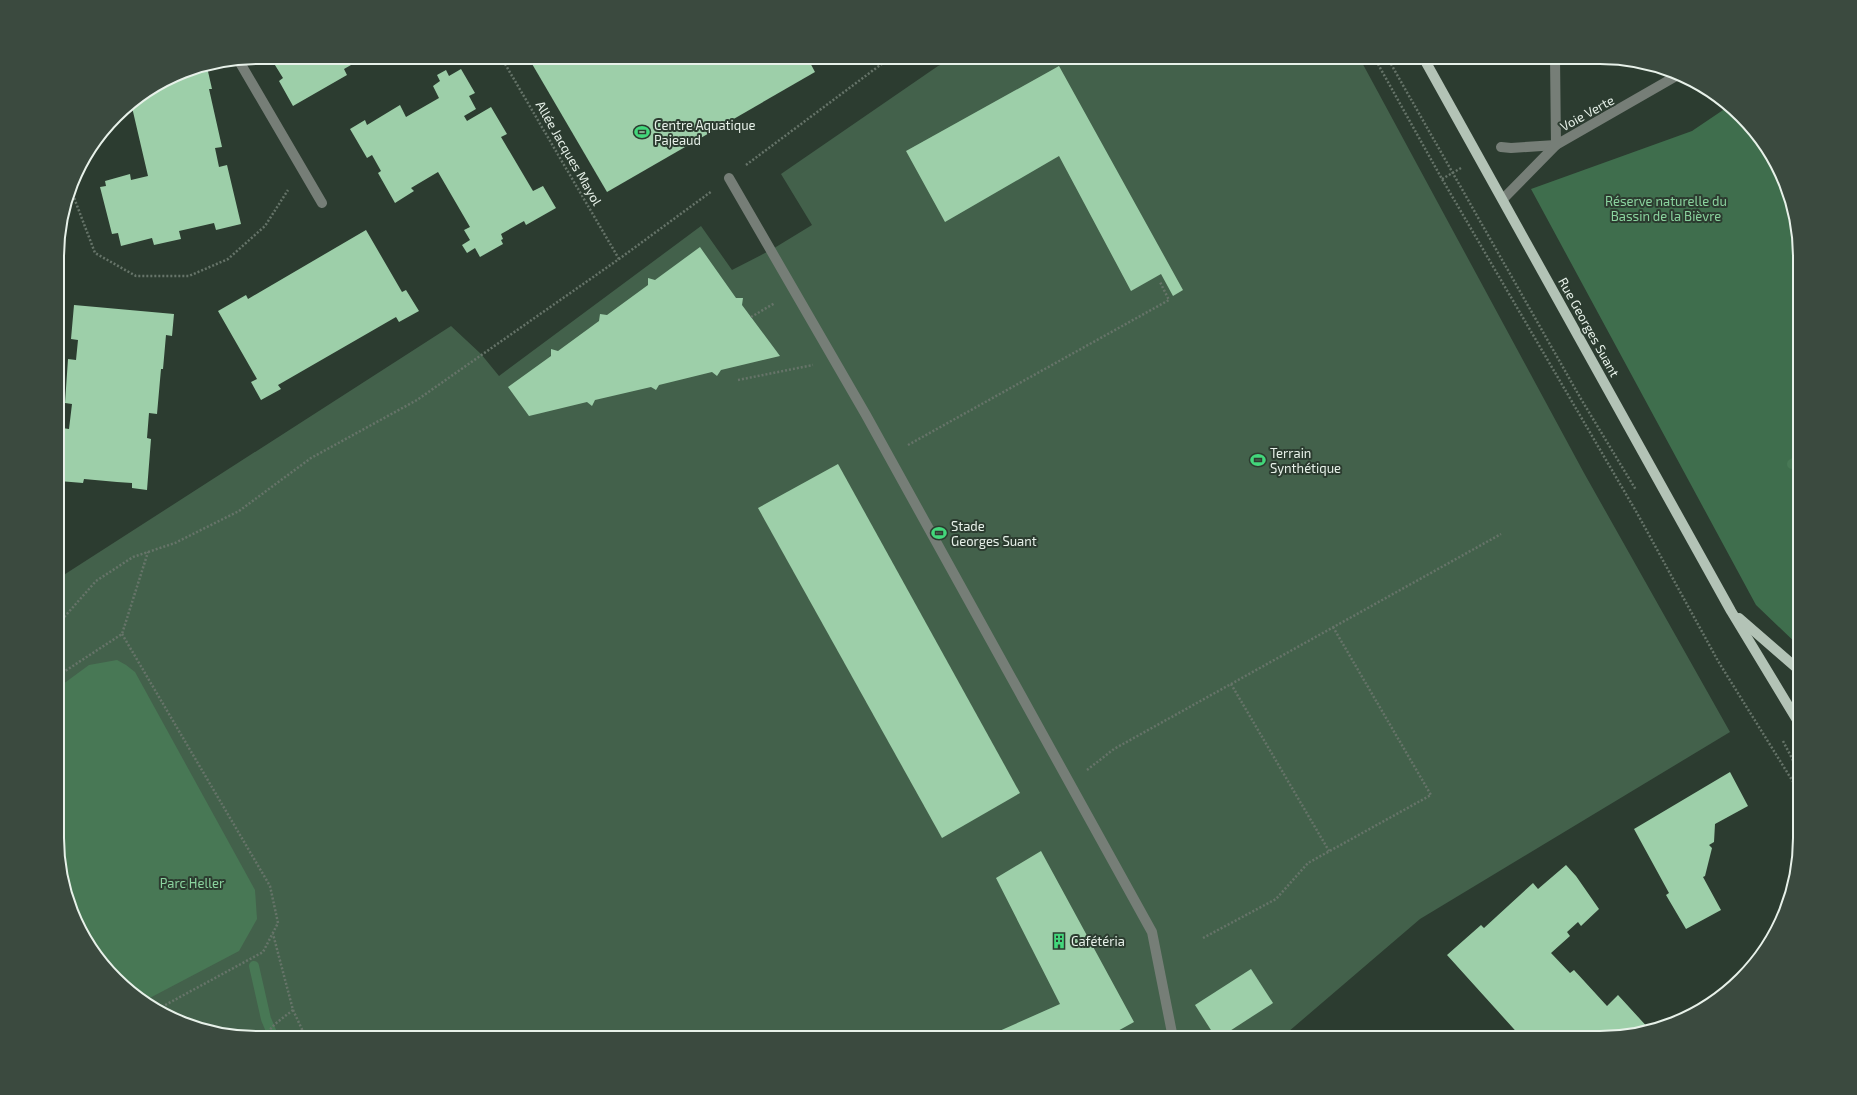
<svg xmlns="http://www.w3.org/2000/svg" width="1857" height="1095" font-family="'Exo 2',sans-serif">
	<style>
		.green { fill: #43614b }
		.forest { fill: #3f6e4d }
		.water { fill: #487855 }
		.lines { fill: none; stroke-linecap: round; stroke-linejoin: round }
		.stream { stroke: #487855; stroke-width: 10 }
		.building { fill: #9dcfa9 }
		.path { stroke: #667469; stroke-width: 2.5; stroke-dasharray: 2 2; stroke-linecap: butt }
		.minor { stroke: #767e77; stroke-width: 10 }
		.major { stroke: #b3c3b6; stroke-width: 10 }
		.labels { text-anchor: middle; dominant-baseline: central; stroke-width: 4; stroke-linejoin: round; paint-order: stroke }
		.street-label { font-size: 13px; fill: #e7f1e9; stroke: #2c3c30 }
		.poi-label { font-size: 13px; fill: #e7f1e9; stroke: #2c3c30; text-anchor: start }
		.park-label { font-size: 13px; fill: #8bd49f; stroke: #2c3c30 }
		.rim { fill: none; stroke: #e7f1e9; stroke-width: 2 }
	</style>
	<rect width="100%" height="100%" fill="#2c3c30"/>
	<path class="green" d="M959,57H1359L1584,473L1730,732L1420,919L1281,1038H257L205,1031L157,1011L116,979L91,949L68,902L59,864V578L451,326L481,354L499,376L701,226L732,270L771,250L812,225L781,174L938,66Z"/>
	<path class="forest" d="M1729,106L1741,116L1766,146L1789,193L1800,244V647L1756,605L1531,189L1692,131Z"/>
	<path class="water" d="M117,660L126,665L135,672L255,890L257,919L239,951L144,1001L116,979L91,949L68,902L59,864V687L89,665Z"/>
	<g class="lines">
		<g class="stream">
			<path d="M1792,464L1800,459"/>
			<path d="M254,966L266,1019L274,1038"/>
		</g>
	</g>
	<g class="building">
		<path d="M270,57H365L344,69L347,75L293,106L279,81L283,78Z"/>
		<path d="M528,57H807L815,72L607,192Z"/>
		<path d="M1059,66L1183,290L1173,296L1161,274L1131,291L1059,156L945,222L906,151Z"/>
		<path d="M207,67L212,89H209L222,147L215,148L219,167L227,165L241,224L216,230L214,223L179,231L181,239L154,245L152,238L121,246L118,233L112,234L100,187L106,186L105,181L130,174L131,180L148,176L131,103L181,72Z"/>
		<path d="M461,69L475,93L469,96L476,109L464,116L467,121L491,107L507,134L501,137L533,191L543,186L556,208L526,225L524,221L501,234L503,239L501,240L503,244L480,257L475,248L467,253L462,245L470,240L464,230L470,227L438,172L411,188L414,191L395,203L378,173L381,171L372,155L367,158L350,129L365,120L367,125L400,105L406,117L439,98L433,86L440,81L437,75L446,70L449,76Z"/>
		<path d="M366,230L402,292L406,290L419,311L399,322L396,317L278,385L281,389L261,400L251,382L257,379L218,311L246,295L248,299Z"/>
		<path d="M700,247L736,298H743L742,305L780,356L721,370L717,376L712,372L659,385L656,390L651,387L595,400L592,406L587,402L529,416L508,387L551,356V349L558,351L599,321L600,314L607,315L648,285V278L655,280Z"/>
		<path d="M74,305L174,314L172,336L166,335L163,369H161L157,414L149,413L147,438L151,439L147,490L132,488V483L117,482L84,479L83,483L59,481L62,428L69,429L72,404L65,403L68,359L76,360L78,340L71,339Z"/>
		<path d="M838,464L1020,793L942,838L758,508Z"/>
		<path d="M1730,772L1748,806L1715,824L1714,842L1709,845L1712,848L1705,876L1703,877L1721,910L1686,929L1666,895L1669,893L1634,829Z"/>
		<path d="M1041,851L1134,1022L1105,1038L988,1036L1060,1004L996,878Z"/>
		<path d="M1566,865L1576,876L1599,909L1581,926L1578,922L1567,932L1570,936L1551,953L1570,973L1574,970L1607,1006L1618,995L1651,1031L1612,1038H1522L1447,955L1481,925L1484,928L1533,883L1538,889Z"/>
		<path d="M1251,969L1273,1003L1219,1038H1216L1195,1005Z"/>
	</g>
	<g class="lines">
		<g class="path">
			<path d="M501,57L619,259"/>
			<path d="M1374,57L1442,179L1637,513L1718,661L1800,793"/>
			<path d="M1387,57L1581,399L1636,490"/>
			<path d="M746,165L891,57"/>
			<path d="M79,167L73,195L95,253L136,276H189L228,259L265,226L288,190"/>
			<path d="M1442,179L1461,168"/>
			<path d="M751,317L775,303"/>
			<path d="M738,380L813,365"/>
			<path d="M908,445L1169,300L1160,282"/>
			<path d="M59,623L96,581L133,557L175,543L239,511L311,458L417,400L619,259L712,191"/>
			<path d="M122,634L270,886L278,923L263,952L156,1010"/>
			<path d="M59,675L122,634L148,552"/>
			<path d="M1231,684L1329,851"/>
			<path d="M1783,741L1800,774"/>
			<path d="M1087,770L1114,749L1501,534"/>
			<path d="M1203,938L1276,899L1308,863L1431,795L1333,627"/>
			<path d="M293,1010L306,1038"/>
			<path d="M262,1038L275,1024L293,1010L273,934"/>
			<path d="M1140,1038L1150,1032"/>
		</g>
		<g class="minor">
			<path d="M239,61L322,203"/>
			<path d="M1501,147L1511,148L1556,145L1678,75"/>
			<path d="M729,178L866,415L1152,932L1173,1038"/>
			<path d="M1503,199L1556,145L1555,57"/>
		</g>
		<g class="major">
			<path d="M1423,57L1731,611L1800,725"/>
			<path d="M1739,618L1800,671"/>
		</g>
	</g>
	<defs>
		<g id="stadium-bare" transform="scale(1.2)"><path d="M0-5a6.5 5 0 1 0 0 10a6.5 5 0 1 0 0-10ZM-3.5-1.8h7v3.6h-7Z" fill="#43d77b" stroke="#2c3c30" stroke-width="2.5" paint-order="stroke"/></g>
		<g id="building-bare" transform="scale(1.2)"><path d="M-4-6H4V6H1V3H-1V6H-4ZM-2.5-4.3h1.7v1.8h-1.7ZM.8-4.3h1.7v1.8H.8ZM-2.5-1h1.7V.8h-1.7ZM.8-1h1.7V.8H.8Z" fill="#43d77b" stroke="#2c3c30" stroke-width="2.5" paint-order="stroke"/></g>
	</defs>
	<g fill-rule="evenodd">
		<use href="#stadium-bare" x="642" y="132"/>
		<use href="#stadium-bare" x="1258" y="460"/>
		<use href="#stadium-bare" x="939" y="533"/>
		<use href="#building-bare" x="1059" y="941"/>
	</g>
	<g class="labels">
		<g class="street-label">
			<text transform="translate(1587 113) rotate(-29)">Voie Verte</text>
			<text transform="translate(569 153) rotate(60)">Allée Jacques Mayol</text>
			<text transform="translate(1589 327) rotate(61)">Rue Georges Suant</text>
		</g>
		<g class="poi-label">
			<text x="654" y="125">Centre Aquatique<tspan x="654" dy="15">Pajeaud</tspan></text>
			<text x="1270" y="453">Terrain<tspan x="1270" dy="15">Synthétique</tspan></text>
			<text x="951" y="526">Stade<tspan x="951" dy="15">Georges Suant</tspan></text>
			<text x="1071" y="941">Cafétéria</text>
		</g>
		<g class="park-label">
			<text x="1666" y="201">Réserve naturelle du<tspan x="1666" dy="15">Bassin de la Bièvre</tspan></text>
			<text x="192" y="883">Parc Heller</text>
		</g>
	</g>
	<path d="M0 0H1857V1095H0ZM257 64H1600A193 193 0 0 1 1793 257V838A193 193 0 0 1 1600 1031H257A193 193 0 0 1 64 838V257A193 193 0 0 1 257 64Z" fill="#3b4a3f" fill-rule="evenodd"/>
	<path class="rim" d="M257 64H1600A193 193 0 0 1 1793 257V838A193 193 0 0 1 1600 1031H257A193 193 0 0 1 64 838V257A193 193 0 0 1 257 64Z"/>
</svg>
